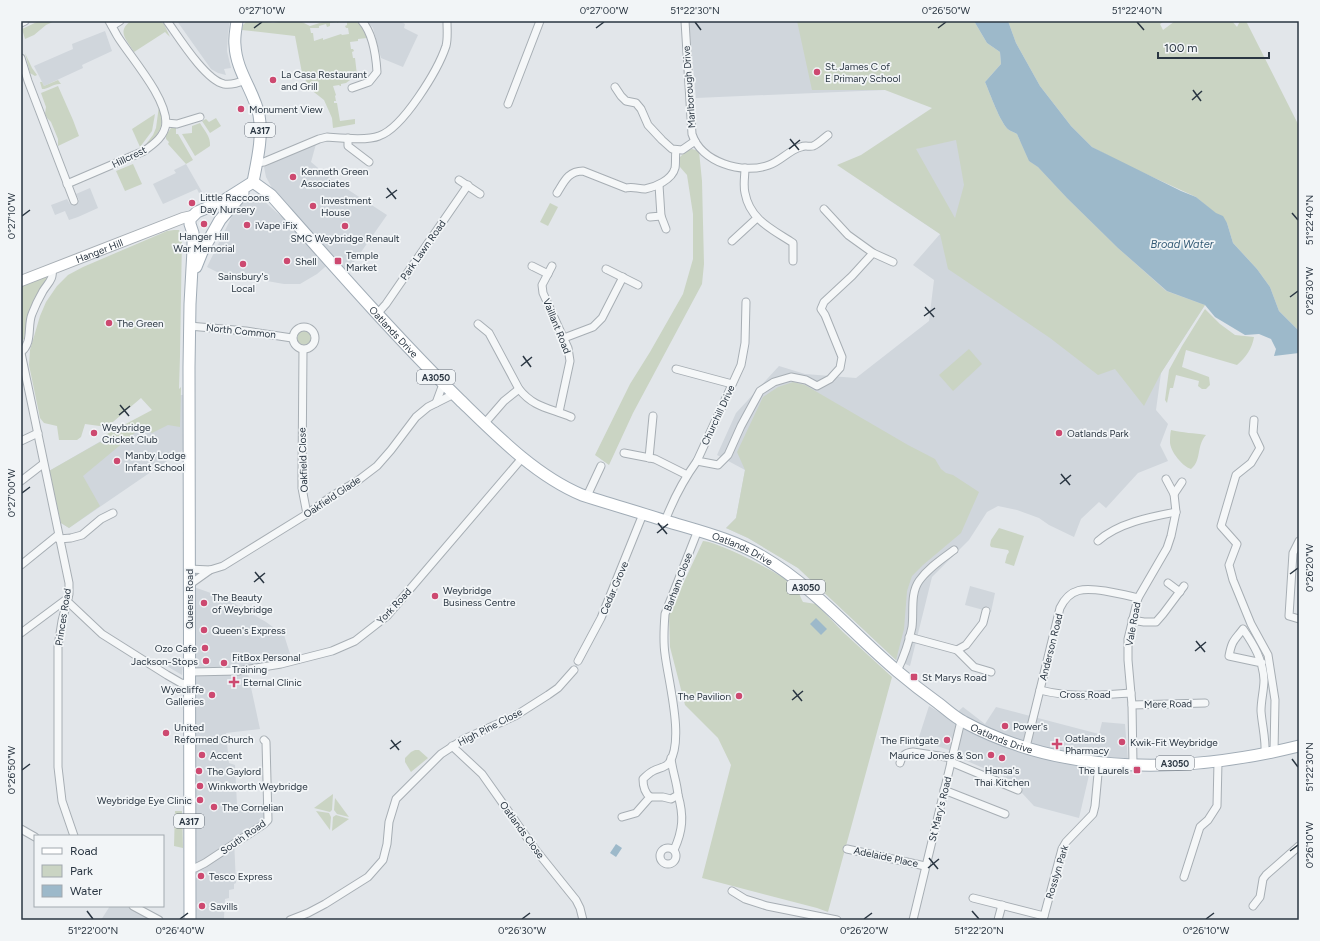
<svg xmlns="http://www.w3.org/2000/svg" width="1320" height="941" font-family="Figtree,sans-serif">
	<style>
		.built { fill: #d0d6dc }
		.green { fill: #cad4c3; fill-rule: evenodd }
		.water { fill: #9db9ca }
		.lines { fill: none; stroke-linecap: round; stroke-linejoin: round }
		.street-casing { stroke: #a7aeb4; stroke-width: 9 }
		.secondary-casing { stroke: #a7aeb4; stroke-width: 12 }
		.primary-casing { stroke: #a1acb6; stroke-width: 13 }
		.street { stroke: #f5f7f8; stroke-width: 7 }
		.secondary { stroke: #fff; stroke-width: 10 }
		.primary { stroke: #fff; stroke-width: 11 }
		.ticks { fill: none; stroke: #2a3642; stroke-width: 1.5 }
		.poi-dot { fill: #cd4970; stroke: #f2f5f7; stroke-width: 1.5 }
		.labels { text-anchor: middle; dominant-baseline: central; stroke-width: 3.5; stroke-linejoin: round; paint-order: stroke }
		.shield { fill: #f2f5f7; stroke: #666f78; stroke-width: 1 }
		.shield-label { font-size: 9px; font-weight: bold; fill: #2a3642 }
		.poi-label { font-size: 10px; fill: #2a3642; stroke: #f2f5f7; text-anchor: start }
		.street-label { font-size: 10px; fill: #2a3642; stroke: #f2f5f7 }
		.water-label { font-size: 11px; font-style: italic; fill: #345b76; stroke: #f2f5f7 }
		.neatline { fill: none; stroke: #2a3642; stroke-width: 1.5 }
		.ticks-label { font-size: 10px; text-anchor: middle; fill: #2a3642 }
	</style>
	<rect width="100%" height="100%" fill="#e2e6ea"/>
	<g class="built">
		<path d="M177,21H230L228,33L227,51L231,68L224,69L226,75L218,73L211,69Z"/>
		<path d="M367,21H400L405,24L404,28L418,35L403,67L381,58L373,28Z"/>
		<path d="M689,21H965L885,90L696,98Z"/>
		<path d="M105,31L112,51L82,65L83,68L44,86L34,66L73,49L72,44Z"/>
		<path d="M991,115L1205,305L1161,373L1156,410L1168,424L1160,445L1168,461L1138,473L1106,508L1099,502L1081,519L1074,537L1049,525L1039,518L1017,510L998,506L987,512L969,540L932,577L910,666L896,660L798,568L748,538L726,528L736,518L745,470L717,455L736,413L779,366L805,374L856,378L929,321L934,280L913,265L940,234L883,196L916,149Z"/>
		<path d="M316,144L311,162L330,178L387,215L345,275L332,261L317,274L300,284H284L217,272L207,267L232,216L239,203L247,199L255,198L265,202L293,227L266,177L264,167L294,152Z"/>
		<path d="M186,164L202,192L199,193L197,189L163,204L153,184L176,173L174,170Z"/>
		<path d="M90,188L98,208L78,217L69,220L65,211L55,215L51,205L67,199L70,204L79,200L76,194Z"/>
		<path d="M181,395H183V450L69,528L61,523L49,471Z"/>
		<path d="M191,586L225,598L266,622L284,635L293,663L247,669L260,729L226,733L229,763L235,765L237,805L265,804V819L262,822L234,840L236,883L234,884V889L229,890V898L225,899L224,918L225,920H190Z"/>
		<path d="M970,586L995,593L991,612L965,605Z"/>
		<path d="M179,660H183L182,675L165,665H172L176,666Z"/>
		<path d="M929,706L950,719L963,707L985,724L996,707L1099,734L1102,722L1125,724L1129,773L1090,771L1079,818L1034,806L1009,779L960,758L949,750L918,740Z"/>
		<path d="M110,906H128L149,918L148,920H101Z"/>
	</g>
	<g class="green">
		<path d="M39,21H55L46,25L34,35L25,39L22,29Z"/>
		<path d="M131,21H160L164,24L170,37L165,32L134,52C127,40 116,31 131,21Z"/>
		<path d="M247,21H261L273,23L285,21H300L310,26L326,21H341L337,23V22L330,23V26L327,27L326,24L319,26V28H310L311,33H313L314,41L323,38V40L341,34L342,35L349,34L348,28H346L345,26L347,25V21L357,22L363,28L367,38L358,39V41L350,42L351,49H353L354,51L352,52L353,58H355L357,75L346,83L341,84V86H340L339,85L333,86L336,95L335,96L336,101H334V103H337L340,121L355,119V124L333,128L332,118L324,100L310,89L302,73L295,36L242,30L243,25Z"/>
		<path d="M797,21H974L987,43L1000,52L1001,64L985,82C990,93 1000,123 1009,130C1011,131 1015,133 1017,134L1029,161L1038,167L1067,198L1118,248L1166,291L1205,305L1161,373L1144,406L1115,369L1098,375L1050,338L948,269L940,234L837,165L861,155L932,108L885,90H812ZM956,140L964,185L955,218L916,149Z"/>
		<path d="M1008,21H1164L1160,24L1163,30L1175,21H1232L1237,27L1240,21H1246L1299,126V331L1279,311L1270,287L1257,269L1233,243L1227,223L1196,197L1122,163L1092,147L1071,126L1040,86L1016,43Z"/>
		<path d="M25,53L32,68L37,75L35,76L30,73Z"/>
		<path d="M58,80L61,84C54,83 49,89 42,89L40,82H42L44,86Z"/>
		<path d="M58,86L73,120L79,136L58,146V139L51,122L47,118L45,114L46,107L41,93Z"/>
		<path d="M159,106C167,127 158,135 143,148L153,135L156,128Z"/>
		<path d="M155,114L152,131L140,147L132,129Z"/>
		<path d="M216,118L221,126L210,133L202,121L206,119L209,122Z"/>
		<path d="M200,123C204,130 211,137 210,146L195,156L182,134L192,133V126Z"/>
		<path d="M171,128H176V134H178L193,160L186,164L168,144L169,142L166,139V135Z"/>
		<path d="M692,149L699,151L702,181L704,264L702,284L633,413L609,465L595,455L630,384L650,352L683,294L693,259V214L687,175L680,167L679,158L686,151Z"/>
		<path d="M133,164L142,184L125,191L116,171Z"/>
		<path d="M550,203L558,207L548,226L540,222Z"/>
		<path d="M174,230H179L182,236L180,356L179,389L181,387L180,427L168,425L152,433L145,429L136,432L83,476L100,506L69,528L61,523L49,471L100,442L102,443L105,435L152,410L141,398L107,427L85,424L81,437L77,440H59L57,426L44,423L40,418L29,365L30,350L40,316L46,302L57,286L68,275L83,267L167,231Z"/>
		<path d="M48,276L35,297L28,315L24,339L21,341V287Z"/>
		<path d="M1205,309L1220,324L1235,335L1254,337C1252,349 1246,357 1237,365L1186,350L1182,367L1209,377L1210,385L1206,389H1202L1198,386L1199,381L1176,375L1173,388H1170L1167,403L1165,400L1169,370L1182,346Z"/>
		<circle cx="304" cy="338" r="7"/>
		<path d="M969,349L982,364L953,391L939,375Z"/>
		<path d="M793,382L805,385L908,445L935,459L941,469L946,473L953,475L979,492L961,533L923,565L912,576L907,591L904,629L896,660L798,568L748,538L726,528L736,518L745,470L737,452L763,397L778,387Z"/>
		<path d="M1171,430C1183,433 1194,433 1206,435C1196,446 1202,460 1191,469C1182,466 1171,452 1170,443C1170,439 1170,434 1171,430Z"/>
		<path d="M999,528L1024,536L1014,566L1005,563L1007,555L1009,552L1008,550L991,547L990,545L991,540Z"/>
		<path d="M703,541C719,542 782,574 794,586C799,590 800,597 803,602L816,604L843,632L892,677L828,912L817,908L702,878L731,765L718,738L685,705L670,647L669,614Z"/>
		<path d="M415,750H419L428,758L411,772L405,762V758L411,752Z"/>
		<path d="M333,794L332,810L330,812L314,808Z"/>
		<path d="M335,798L349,817L337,814L334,810Z"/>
		<path d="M175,811H182L183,848L174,846Z"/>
		<path d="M316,811L329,813L331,817L330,830Z"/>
		<path d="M336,815L349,819L332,831L333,817Z"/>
	</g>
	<g class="water">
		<path d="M974,21H1008L1016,43L1040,86L1071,126L1092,147L1181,191L1196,197L1216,213L1223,216L1227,223L1233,243L1257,269L1270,287L1279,311L1299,331V353L1274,356L1276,349L1271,339L1259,334L1245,335L1215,317L1205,305L1167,291L1118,248L1067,198L1038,167L1029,161L1017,134C1015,133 1011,131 1009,130C1000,123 990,93 985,82L1001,64L1000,52L987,43Z"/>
		<path d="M816,618L827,629L821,635L810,624Z"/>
		<path d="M616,844L622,848L616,857L610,853Z"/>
	</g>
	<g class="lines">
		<g class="street-casing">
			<g id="street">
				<path d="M167,21C178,36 205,80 224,84C231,85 238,83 245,80"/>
				<path d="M685,21L692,134C701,162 742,175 769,165C781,161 789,150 801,147C805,145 809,147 813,146C818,144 824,138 828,135"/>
				<path d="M21,23L25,21"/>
				<path d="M112,26L120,21"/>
				<path d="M21,58L28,81L74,201"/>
				<path d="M615,87L621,96L626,101L636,103L641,109L648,125L662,140L672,149L682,150L695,141"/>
				<path d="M352,88L369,82L377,72C376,55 373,34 362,21"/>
				<path d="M508,104L540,21"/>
				<path d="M166,123L177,124L200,117"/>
				<path d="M348,138V146L369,162"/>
				<path d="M257,163L264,162L319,139L327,137C341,138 367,141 379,136C403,128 438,70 446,46C448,39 447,29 447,22"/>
				<path d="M745,168C745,176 743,185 745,193C750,220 772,229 793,243V261"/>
				<path d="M459,180L480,194"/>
				<path d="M67,184L144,151C154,144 165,136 166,123C166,97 132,59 118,37C115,32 112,26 109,21"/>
				<path d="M557,193C564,182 568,171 583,171L626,188C633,186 638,189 645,189C655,187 672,180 675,168C676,163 675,156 676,150"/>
				<path d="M824,209L848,235L873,253"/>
				<path d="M661,216L666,229"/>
				<path d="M650,217L661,216L659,185"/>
				<path d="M732,241L757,218"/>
				<path d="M532,266L548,274"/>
				<path d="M552,266L542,285L543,293L568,348L570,361L559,412"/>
				<path d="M606,269L638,285"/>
				<path d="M377,314L386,304L468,185"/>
				<path d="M478,324L489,333L519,389C534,408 550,408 571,417"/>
				<path d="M189,326L246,331L292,338"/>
				<circle cx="304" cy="338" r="11"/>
				<path d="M564,338L593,327L602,318L623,277"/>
				<path d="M303,350L302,475V488L307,514"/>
				<path d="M21,352C33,343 27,326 32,314C35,306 39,298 43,291C48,283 54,279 52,269"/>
				<path d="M21,353L69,583V594L62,621L58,646V767L62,801L74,836"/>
				<path d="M676,369L732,384"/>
				<path d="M436,403L443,384"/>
				<path d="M1254,420L1253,433L1260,448L1251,463L1236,475L1221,526L1237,544L1229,565L1233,580L1251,624L1268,655L1275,700L1274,752"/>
				<path d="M484,424L504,401L519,389"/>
				<path d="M21,441L38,433"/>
				<path d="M624,453L655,459L687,475"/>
				<path d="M649,458L653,416"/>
				<path d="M697,461L718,465L728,455L741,426L760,391L774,382L791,377L806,380L817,386L830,379L840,368L842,357L825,315L821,309L824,302L852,276L873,253L893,262"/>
				<path d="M21,481L43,464"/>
				<path d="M1174,494L1182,482"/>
				<path d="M587,496L601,466"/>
				<path d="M665,521C673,500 684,479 697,461L741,365L745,343L746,302"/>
				<path d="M59,539L71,538L82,535L101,519L113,513"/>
				<path d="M1098,541C1118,523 1150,517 1176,512"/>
				<path d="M1299,541L1293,553L1289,616L1299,619"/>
				<path d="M21,565L58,535"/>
				<path d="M189,569L210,570L223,566L307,514L332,496L356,482L377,466L391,450L416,417L428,407L454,394"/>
				<path d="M1168,583L1180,592"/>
				<path d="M189,585L210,570"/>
				<path d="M67,601L102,634L167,675L181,683L190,685"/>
				<path d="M1132,620L1144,622H1156L1163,614L1184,586"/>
				<path d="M21,633L68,598"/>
				<path d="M909,637L957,650L966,645L983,623L986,611"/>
				<path d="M957,650L974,667L991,672"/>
				<path d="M578,661L601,618L643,514"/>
				<path d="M1262,663L1229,656C1232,640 1234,641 1243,629C1254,645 1263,660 1264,680C1264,690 1261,700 1261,711C1262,725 1266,739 1265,754"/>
				<path d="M897,671C904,657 909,642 912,627C914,612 910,594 919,581C928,568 942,559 954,550"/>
				<path d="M190,672L238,671L281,664L332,651L355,641L387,616L523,457"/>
				<path d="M1040,690C1071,698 1099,695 1131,693"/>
				<path d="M1132,705L1205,703"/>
				<path d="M452,746L482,774L535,849L576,900L580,908L583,920"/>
				<path d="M1026,747L1060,608C1070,587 1085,588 1105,591C1116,593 1127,595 1138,598"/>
				<path d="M951,762L1018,790"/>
				<path d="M900,763C902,755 905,753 913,752L952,758"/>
				<path d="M1133,764L1132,705L1128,660V639L1138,598L1167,548L1171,536L1176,512L1174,494L1166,479"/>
				<path d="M944,790L1005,814"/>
				<path d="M650,797H663L671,799L678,795C677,782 672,770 671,758"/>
				<path d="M622,817L636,813L650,797C644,792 643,786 643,779C646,776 649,773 653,771C658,768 665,768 669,763C685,741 668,680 665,654C663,641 664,627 665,614L698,530"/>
				<path d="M21,829L35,837"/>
				<circle cx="668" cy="856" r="8"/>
				<path d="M847,849L925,866"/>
				<path d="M674,850C683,830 684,816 678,795"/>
				<path d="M189,869L195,868L205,863L264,824L268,820L266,742L264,740"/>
				<path d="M1184,877L1200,827L1208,820L1217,806L1218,762"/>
				<path d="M732,891L745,899L767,906L837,920"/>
				<path d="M973,898L1044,916"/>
				<path d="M133,906L159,920"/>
				<path d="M1253,906L1260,897L1263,879L1266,875L1299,846"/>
				<path d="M290,920L308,913L325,904L368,877L383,860L387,844L389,822L396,799L441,754L464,739L515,716L548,695L558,688L574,670"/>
				<path d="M913,920L961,721"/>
				<path d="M998,920L1002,905"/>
				<path d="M1043,920L1062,849L1066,842L1093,814L1095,806L1099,763"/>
			</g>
		</g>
		<g class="secondary-casing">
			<g id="secondary">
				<path id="s1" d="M21,281L183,218L192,216"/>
			</g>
		</g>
		<g class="primary-casing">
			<g id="primary">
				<path d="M237,21C236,29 234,37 235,45C236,71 254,91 259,115C263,137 257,161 253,182"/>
				<path id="s2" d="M253,182L271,195C333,265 394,335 460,400C496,435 536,476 582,495C610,504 638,512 666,521C699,531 733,539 763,557C814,587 852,633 897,671C910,682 924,693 938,703C946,709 954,717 964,722C1066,777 1189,773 1299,746"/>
				<path d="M196,267L202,252L220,220L243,193"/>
				<path d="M190,920L189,367L190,304L193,250V233L190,224V219L197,212L223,201L253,182"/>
			</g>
		</g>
		<use href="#street" class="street"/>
		<use href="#secondary" class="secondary"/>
		<use href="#primary" class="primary"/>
	</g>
	<path class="ticks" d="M695,22L701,30M1137,22L1144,30M254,28L262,22M596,28L604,22M938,28L946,22M1193,90L1201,101M1192,100L1202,91M790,139L799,150M789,149L800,140M387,188L396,199M386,198L397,190M1292,213L1298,220M22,216L30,210M1290,297L1298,291M925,307L934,317M924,316L935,308M523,356L531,367M521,366L532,357M120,405L129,416M119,415L130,406M1061,474L1070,485M1060,484L1071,475M22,493L30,487M658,523L667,534M657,533L668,524M255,572L264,583M1290,574L1298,568M254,582L265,573M1196,641L1205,652M1195,651L1206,642M793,690L802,701M792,700L803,691M391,740L399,750M390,749L401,741M1292,759L1298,767M22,770L30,764M1290,851L1298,845M929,858L938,869M928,868L939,859M87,911L93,919M972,911L979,919M180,919L188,913M522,919L530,913M864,919L872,913M1206,919L1214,913"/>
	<g class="poi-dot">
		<circle cx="817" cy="72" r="4"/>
		<circle cx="273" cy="80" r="4"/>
		<circle cx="241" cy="109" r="4"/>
		<circle cx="293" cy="177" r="4"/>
		<circle cx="192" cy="203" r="4"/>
		<circle cx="313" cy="206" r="4"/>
		<circle cx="204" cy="224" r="4"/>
		<circle cx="247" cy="225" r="4"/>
		<circle cx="345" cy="226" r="4"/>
		<circle cx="287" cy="261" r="4"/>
		<rect x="334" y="257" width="8" height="8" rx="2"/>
		<circle cx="243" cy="264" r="4"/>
		<circle cx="109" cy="323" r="4"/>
		<circle cx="94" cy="433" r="4"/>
		<circle cx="1059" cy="433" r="4"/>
		<circle cx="117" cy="461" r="4"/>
		<circle cx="435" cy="596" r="4"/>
		<circle cx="204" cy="603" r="4"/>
		<circle cx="204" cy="630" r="4"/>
		<circle cx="205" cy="648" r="4"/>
		<circle cx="206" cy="661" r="4"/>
		<circle cx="224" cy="663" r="4"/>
		<rect x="910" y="673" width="8" height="8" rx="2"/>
		<path d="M232 676h4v4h4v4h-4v4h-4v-4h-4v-4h4z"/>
		<circle cx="212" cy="695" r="4"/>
		<circle cx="739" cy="696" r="4"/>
		<circle cx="1005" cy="726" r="4"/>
		<circle cx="166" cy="733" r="4"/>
		<circle cx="947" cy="740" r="4"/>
		<circle cx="1122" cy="742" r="4"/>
		<path d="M1055 738h4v4h4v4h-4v4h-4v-4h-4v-4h4z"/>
		<circle cx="202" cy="755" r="4"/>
		<circle cx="991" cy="755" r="4"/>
		<circle cx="1002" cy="758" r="4"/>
		<rect x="1133" y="766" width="8" height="8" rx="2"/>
		<circle cx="199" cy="771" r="4"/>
		<circle cx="200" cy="786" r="4"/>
		<circle cx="200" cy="800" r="4"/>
		<circle cx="214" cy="807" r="4"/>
		<circle cx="201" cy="876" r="4"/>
		<circle cx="202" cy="906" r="4"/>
	</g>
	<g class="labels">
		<g class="shield">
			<rect x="245" y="123" width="30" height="14" rx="3"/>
			<rect x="417" y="370" width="38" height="14" rx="3"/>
			<rect x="787" y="580" width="38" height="14" rx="3"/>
			<rect x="1156" y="756" width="38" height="14" rx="3"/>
			<rect x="174" y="814" width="30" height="14" rx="3"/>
		</g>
		<g class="shield-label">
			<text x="260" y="130">A317</text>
			<text x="436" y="377">A3050</text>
			<text x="806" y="587">A3050</text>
			<text x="1175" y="763">A3050</text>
			<text x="189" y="821">A317</text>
		</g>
		<g class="poi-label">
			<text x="825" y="66">St. James C of<tspan x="825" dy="12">E Primary School</tspan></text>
			<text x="281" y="74">La Casa Restaurant<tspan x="281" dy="12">and Grill</tspan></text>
			<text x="249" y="109">Monument View</text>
			<text x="301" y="171">Kenneth Green<tspan x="301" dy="12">Associates</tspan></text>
			<text x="200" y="197">Little Raccoons<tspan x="200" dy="12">Day Nursery</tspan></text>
			<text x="321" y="200">Investment<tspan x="321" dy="12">House</tspan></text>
			<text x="255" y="225">iVape iFix</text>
			<text x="204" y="236" text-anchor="middle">Hanger Hill<tspan x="204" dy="12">War Memorial</tspan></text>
			<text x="345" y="238" text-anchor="middle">SMC Weybridge Renault</text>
			<text x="346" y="255">Temple<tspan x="346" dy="12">Market</tspan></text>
			<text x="295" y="261">Shell</text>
			<text x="243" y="276" text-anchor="middle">Sainsbury's<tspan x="243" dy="12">Local</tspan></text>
			<text x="117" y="323">The Green</text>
			<text x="102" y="427">Weybridge<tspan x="102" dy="12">Cricket Club</tspan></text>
			<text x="1067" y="433">Oatlands Park</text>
			<text x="125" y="455">Manby Lodge<tspan x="125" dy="12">Infant School</tspan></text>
			<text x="443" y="590">Weybridge<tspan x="443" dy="12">Business Centre</tspan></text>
			<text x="212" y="597">The Beauty<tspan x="212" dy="12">of Weybridge</tspan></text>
			<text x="212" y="630">Queen's Express</text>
			<text x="197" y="648" text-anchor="end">Ozo Cafe</text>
			<text x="232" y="657">FitBox Personal<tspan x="232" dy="12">Training</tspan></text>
			<text x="198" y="661" text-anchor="end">Jackson-Stops</text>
			<text x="922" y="677">St Marys Road</text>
			<text x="243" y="682">Eternal Clinic</text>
			<text x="204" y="689" text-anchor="end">Wyecliffe<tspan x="204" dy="12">Galleries</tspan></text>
			<text x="731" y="696" text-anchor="end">The Pavilion</text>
			<text x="1013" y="726">Power's</text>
			<text x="174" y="727">United<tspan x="174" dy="12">Reformed Church</tspan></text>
			<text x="1065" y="738">Oatlands<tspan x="1065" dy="12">Pharmacy</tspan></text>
			<text x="939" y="740" text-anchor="end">The Flintgate</text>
			<text x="1130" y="742">Kwik-Fit Weybridge</text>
			<text x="210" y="755">Accent</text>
			<text x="983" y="755" text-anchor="end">Maurice Jones &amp; Son</text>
			<text x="1002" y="770" text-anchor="middle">Hansa's<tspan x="1002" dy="12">Thai Kitchen</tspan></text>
			<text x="1129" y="770" text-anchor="end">The Laurels</text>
			<text x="207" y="771">The Gaylord</text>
			<text x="208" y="786">Winkworth Weybridge</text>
			<text x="192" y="800" text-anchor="end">Weybridge Eye Clinic</text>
			<text x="222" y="807">The Cornelian</text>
			<text x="209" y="876">Tesco Express</text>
			<text x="210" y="906">Savills</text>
		</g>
		<g class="street-label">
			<text transform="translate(689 87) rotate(-94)">Marlborough Drive</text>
			<text transform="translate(129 157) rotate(-26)">Hillcrest</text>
			<text transform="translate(423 250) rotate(-55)">Park Lawn Road</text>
			<text stroke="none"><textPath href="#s1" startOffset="84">Hanger Hill</textPath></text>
			<text transform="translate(557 326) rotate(68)">Vaillant Road</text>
			<text transform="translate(241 331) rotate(6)">North Common</text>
			<text stroke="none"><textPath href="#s2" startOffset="206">Oatlands Drive</textPath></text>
			<text transform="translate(718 415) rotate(-65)">Churchill Drive</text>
			<text transform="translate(303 460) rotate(-92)">Oakfield Close</text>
			<text transform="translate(332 497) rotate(-34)">Oakfield Glade</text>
			<text stroke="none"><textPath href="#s2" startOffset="626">Oatlands Drive</textPath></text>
			<text transform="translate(678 582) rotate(-69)">Barham Close</text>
			<text transform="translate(614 588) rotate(-67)">Cedar Grove</text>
			<text transform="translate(189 599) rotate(-90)">Queens Road</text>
			<text transform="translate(394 606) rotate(-47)">York Road</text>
			<text transform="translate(63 617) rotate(-81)">Princes Road</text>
			<text transform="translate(1133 624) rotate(-79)">Vale Road</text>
			<text transform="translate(1051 647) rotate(-76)">Anderson Road</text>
			<text x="1085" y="694">Cross Road</text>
			<text transform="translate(1168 704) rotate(-1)">Mere Road</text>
			<text transform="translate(490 727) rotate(-27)">High Pine Close</text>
			<text stroke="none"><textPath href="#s2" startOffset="950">Oatlands Drive</textPath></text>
			<text transform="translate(940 809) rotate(-76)">St Mary's Road</text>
			<text transform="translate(522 830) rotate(54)">Oatlands Close</text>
			<text transform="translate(243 837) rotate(-35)">South Road</text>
			<text transform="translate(886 857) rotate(12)">Adelaide Place</text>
			<text transform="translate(1057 872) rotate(-73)">Rosslyn Park</text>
		</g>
		<g class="water-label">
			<text x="1182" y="244">Broad Water</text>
		</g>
	</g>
	<rect width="1320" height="941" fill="none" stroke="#f2f5f7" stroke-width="44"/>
	<rect x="34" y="835" width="130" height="72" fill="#f2f5f7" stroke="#a2a9af"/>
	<rect x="42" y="848" width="20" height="6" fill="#ffffff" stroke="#a2a9af"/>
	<text x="70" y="855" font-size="12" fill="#2a3642">Road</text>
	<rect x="42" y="865" width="20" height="12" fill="#cad4c3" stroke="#a2a9af"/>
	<text x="70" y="875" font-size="12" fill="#2a3642">Park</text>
	<rect x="42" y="885" width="20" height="12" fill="#9db9ca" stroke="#a2a9af"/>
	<text x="70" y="895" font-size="12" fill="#2a3642">Water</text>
	<path d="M1158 52v6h111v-6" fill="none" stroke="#2a3642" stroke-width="2"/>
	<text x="1164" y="52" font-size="12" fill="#2a3642" stroke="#f2f5f7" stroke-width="3" paint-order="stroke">100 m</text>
	<rect x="22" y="22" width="1276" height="897" class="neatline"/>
	<g class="ticks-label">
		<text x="262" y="14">0°27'10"W</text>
		<text x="604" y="14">0°27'00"W</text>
		<text x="695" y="14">51°22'30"N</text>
		<text x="946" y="14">0°26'50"W</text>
		<text x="1137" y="14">51°22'40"N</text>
		<text transform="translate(11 216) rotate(-90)" y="4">0°27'10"W</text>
		<text transform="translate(1309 220) rotate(-90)" y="4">51°22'40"N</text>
		<text transform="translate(1309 291) rotate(-90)" y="4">0°26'30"W</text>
		<text transform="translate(11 493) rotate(-90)" y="4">0°27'00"W</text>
		<text transform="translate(1309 568) rotate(-90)" y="4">0°26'20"W</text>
		<text transform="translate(1309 767) rotate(-90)" y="4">51°22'30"N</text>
		<text transform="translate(11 770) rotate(-90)" y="4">0°26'50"W</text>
		<text transform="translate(1309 845) rotate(-90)" y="4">0°26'10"W</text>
		<text x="93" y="934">51°22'00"N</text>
		<text x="180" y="934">0°26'40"W</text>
		<text x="522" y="934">0°26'30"W</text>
		<text x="864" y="934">0°26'20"W</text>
		<text x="979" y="934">51°22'20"N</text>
		<text x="1206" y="934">0°26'10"W</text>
	</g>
</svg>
